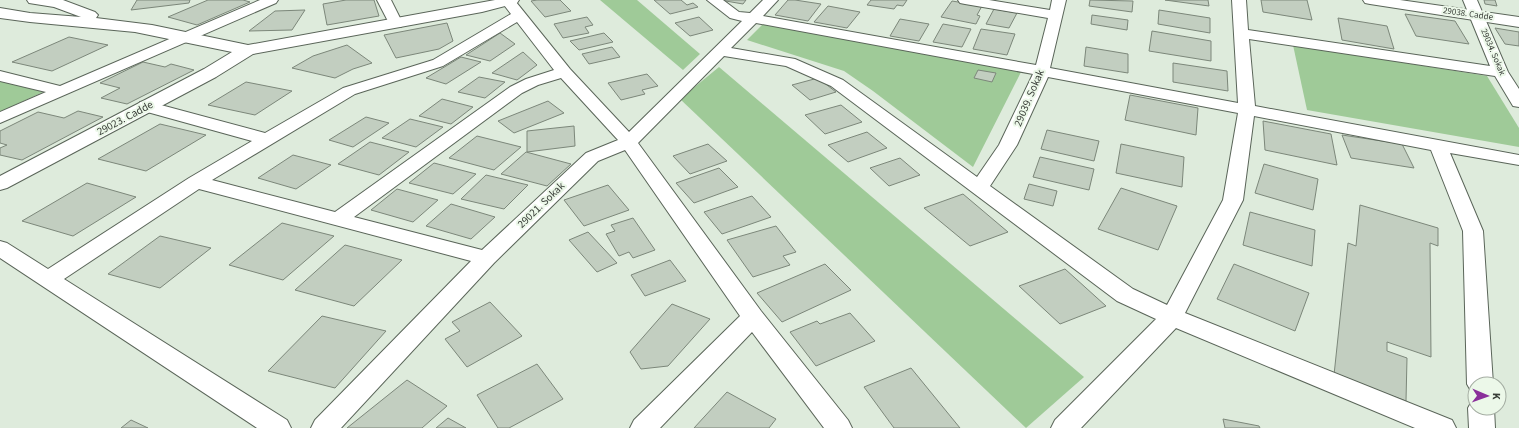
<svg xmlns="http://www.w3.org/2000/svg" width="1519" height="428" font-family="'Source Sans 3',sans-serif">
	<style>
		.green { fill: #9fca98 }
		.building { fill: #c2cec0; stroke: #7c877a }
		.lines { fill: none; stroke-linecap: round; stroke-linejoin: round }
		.street-casing { stroke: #5a6559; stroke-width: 2 }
		.secondary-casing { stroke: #5a6559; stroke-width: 2 }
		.street { fill: #fff; fill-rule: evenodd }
		.secondary { fill: #fff; fill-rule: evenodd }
		.labels { text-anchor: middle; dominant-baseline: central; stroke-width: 4; stroke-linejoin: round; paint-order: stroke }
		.far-street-label { font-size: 9px; fill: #383d37; stroke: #ecf8e9 }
		.street-label { font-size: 11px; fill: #383d37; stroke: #ecf8e9 }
	</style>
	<rect width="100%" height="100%" fill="#deebdc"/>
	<g class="green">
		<path d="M600,0H637L700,54L683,70Z"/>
		<path d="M765,22L1021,72L973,167L873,91L844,71L747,40Z"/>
		<path d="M1293,45L1487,76L1519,128V147L1307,110Z"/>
		<path d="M719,67L1084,377L1026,428L680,99Z"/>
		<path d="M0,81L43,92L0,112Z"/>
	</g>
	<g class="building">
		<path d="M137,0H190L189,3L131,10Z"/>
		<path d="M208,0H243L250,2L197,25L168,17Z"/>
		<path d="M346,0H374L379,16L327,25L323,4Z"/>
		<path d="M537,0H560L571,11L545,17L531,1Z"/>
		<path d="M654,0H681L687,5L693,3L698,7L670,14Z"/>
		<path d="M720,0H746L743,4Z"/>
		<path d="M788,0H795L821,4L808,21L775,15Z"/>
		<path d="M871,0H907L903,6L897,5L894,9L867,5Z"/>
		<path d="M1090,0L1133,1L1132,12L1089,6Z"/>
		<path d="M1165,0H1208L1209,6Z"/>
		<path d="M1261,0H1307L1312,20L1263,12Z"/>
		<path d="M1484,0H1495L1497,6L1485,4Z"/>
		<path d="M952,1L982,6L977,15L980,16L976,24L941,17Z"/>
		<path d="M828,6L860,12L847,28L814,22Z"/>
		<path d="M994,9L1017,13L1009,28L986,24Z"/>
		<path d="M305,10L292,30L249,31L275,11Z"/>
		<path d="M1159,10L1210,18V33L1158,24Z"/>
		<path d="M1405,14L1455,21L1469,44L1416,36Z"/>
		<path d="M1092,15L1128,20L1127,30L1091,24Z"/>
		<path d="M587,17L593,25L585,27L589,33L563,38L554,24Z"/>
		<path d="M699,17L713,30L690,36L675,23Z"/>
		<path d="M1338,18L1387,26L1394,49L1342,40Z"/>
		<path d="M900,19L929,24L919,41L890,36Z"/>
		<path d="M447,23L453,41L439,49L396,58L384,35Z"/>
		<path d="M943,24L971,29L962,47L933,42Z"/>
		<path d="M1495,28L1519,32V46L1505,44Z"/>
		<path d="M981,29L1015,34L1007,55L973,49Z"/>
		<path d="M1152,31L1211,41V61L1149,51Z"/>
		<path d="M500,33L515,44L490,61L466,55Z"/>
		<path d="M604,33L613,42L579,50L570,41Z"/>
		<path d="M69,37L108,45L52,71L12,62Z"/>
		<path d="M347,45L372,63L353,69L335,78L292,68L313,56Z"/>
		<path d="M612,47L620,57L589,64L582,54Z"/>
		<path d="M1086,47L1128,54V73L1084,66Z"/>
		<path d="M523,52L537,65L517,80L492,73Z"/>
		<path d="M461,57L481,62L446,84L426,78Z"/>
		<path d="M143,62L165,67L171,64L194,70L127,104L101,98L120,88L100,83Z"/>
		<path d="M1173,63L1227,71L1228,91L1173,82Z"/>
		<path d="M978,70L996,73L992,82L974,78Z"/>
		<path d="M647,74L658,86L642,90L645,94L621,100L608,83Z"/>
		<path d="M479,77L505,82L485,98L458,92Z"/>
		<path d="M818,78L836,92L810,100L792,85Z"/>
		<path d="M246,82L292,91L255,115L208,105Z"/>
		<path d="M1130,95L1198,108L1196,135L1125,120Z"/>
		<path d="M442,99L473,107L451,124L419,116Z"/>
		<path d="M548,101L564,113L514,133L498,121Z"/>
		<path d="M841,105L862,122L825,134L805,115Z"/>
		<path d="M78,111L103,117L22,160L0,155V148L7,145L0,143V131L38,112L64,118Z"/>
		<path d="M366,117L389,123L353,147L329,140Z"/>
		<path d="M410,119L443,127L416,147L382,138Z"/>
		<path d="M1263,121L1331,134L1337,165L1265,150Z"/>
		<path d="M160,124L206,135L146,171L98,159Z"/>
		<path d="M574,126L575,146L527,152V131Z"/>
		<path d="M1047,130L1099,141L1094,161L1041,149Z"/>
		<path d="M867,132L887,148L848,162L828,145Z"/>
		<path d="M1342,135L1402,144L1414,168L1351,158Z"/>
		<path d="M477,136L521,147L494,170L449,158Z"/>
		<path d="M370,142L409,152L379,175L338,164Z"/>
		<path d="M708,144L727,161L690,174L673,156Z"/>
		<path d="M1121,144L1184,157L1182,187L1116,173Z"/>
		<path d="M526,152L571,164L547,186L501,174Z"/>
		<path d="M293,155L331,165L296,189L258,178Z"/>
		<path d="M1040,157L1094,169L1089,190L1033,177Z"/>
		<path d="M900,158L920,175L889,186L870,168Z"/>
		<path d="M434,163L476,174L453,194L409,183Z"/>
		<path d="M1264,164L1318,179L1313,210L1255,193Z"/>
		<path d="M719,168L738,187L694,203L676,183Z"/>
		<path d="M486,175L528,185L504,209L461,199Z"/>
		<path d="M87,183L136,197L73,236L22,221Z"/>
		<path d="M1029,184L1057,191L1053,206L1024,199Z"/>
		<path d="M608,185L629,210L584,226L564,200Z"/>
		<path d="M1121,188L1177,206L1158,250L1098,229Z"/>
		<path d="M397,189L438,200L413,222L371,210Z"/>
		<path d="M963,194L1008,232L970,246L924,208Z"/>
		<path d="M752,196L771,217L722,234L704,212Z"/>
		<path d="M451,204L495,217L471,239L426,226Z"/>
		<path d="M1360,205L1438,228V246L1430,243L1431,357L1387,342V351L1407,358L1406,401L1334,375L1348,243L1356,246Z"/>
		<path d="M1250,212L1315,230L1312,266L1243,245Z"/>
		<path d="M633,218L655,250L633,258L629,252L619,256L606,234L615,231L611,225Z"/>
		<path d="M282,223L334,236L283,280L229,265Z"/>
		<path d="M776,226L796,252L783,256L790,265L753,277L727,240Z"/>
		<path d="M588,232L617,263L597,272L569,240Z"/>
		<path d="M160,236L211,248L160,288L108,274Z"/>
		<path d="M345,245L402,260L354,306L295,290Z"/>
		<path d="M670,260L686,281L645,296L631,275Z"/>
		<path d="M825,264L851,290L782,322L757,293Z"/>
		<path d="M1234,264L1309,293L1295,331L1217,299Z"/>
		<path d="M1065,269L1106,306L1060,324L1019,286Z"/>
		<path d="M490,302L522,336L467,367L445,339L460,331L452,322Z"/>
		<path d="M672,304L710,319L668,366L641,369L630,352Z"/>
		<path d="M850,313L875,341L816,366L790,332L817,321L820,324Z"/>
		<path d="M322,316L386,331L335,388L268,371Z"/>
		<path d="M537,364L563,399L509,428H498L477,395Z"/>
		<path d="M911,368L960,428H894L864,387Z"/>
		<path d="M407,380L447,406L422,428H347Z"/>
		<path d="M727,392L776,419L769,428H694Z"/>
		<path d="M448,418L466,428H436Z"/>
		<path d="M1223,419L1259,426L1260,428H1225Z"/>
		<path d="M131,420L148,428H121Z"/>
	</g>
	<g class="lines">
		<g class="street-casing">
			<g id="street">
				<path d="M260,0H278L276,3L0,123V112L46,92L0,81V71L60,86Z"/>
				<path d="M377,0H391L403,24L401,27H391Z"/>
				<path d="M707,0H723L739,12L750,13L763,0H778L763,16L1036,65L1048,18L965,4L960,3L958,0H989L1050,10L1052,0H1066L1050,68L1238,103L1232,0H1246L1248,30L1490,66L1463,0H1477L1508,72L1519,89V107L1513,106L1495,76L1249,39L1255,106L1519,155V165L1450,153L1483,231L1493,384H1475V392L1471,391L1467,384L1463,231L1431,150L1254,116L1243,200L1185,313L1452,420L1456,428H1415L1176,328L1081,428H1051L1055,420L1156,319L1117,301L831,86L786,66L724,56L638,143L761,311L848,420L852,428H824L752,332L660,428H630L634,420L740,316L625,150L598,161L494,263L341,428H311L315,420L471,261L199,189L64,279L287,420L291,428H257L0,258V241L7,243L48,269L189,178L252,141L140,110L138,106L140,102L146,101L265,133L343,88L433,60L511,14L504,5L506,2H516L570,69L629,132L742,21L730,18ZM517,22L554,70L526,79L510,87L335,212L212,180L355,94L443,66ZM756,23L1033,74L999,145L977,177L843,80L795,59L731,48ZM1048,77L1238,113L1223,200L1167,305L1133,289L990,186L1017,145ZM561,78L618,140L586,153L482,250L354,217L522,93L538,85Z"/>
				<path d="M1475,400V408H1494L1495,428H1469L1468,408L1472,401Z"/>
			</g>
		</g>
		<g class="secondary-casing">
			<g id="secondary">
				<path d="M27,0H63L95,12L98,15L96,18L152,25L248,45L495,0H519L517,3L482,12L253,54L216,77L7,188L0,190V176L204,69L232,52L135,32L30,22L0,18V8L30,13L81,17L54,7L29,3Z"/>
				<path d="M1363,0H1400L1519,17V27L1370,4L1365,3Z"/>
			</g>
		</g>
		<use href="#street" class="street"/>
		<use href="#secondary" class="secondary"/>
	</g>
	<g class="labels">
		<g class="far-street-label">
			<text transform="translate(1468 14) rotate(8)">29038. Cadde</text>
			<text transform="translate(1493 52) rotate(67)">29034. Sokak</text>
		</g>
		<g class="street-label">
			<text transform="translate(1029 98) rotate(-67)">29039. Sokak</text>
			<text transform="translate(125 118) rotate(-28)">29023. Cadde</text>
			<text transform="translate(541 205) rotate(-44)">29021. Sokak</text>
		</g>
	</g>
	<g transform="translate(1487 396) rotate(92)"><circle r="19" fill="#ecf8e9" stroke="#a4ada2"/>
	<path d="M0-3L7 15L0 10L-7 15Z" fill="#8a2f9a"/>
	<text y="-6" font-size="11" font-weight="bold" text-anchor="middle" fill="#383d37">K</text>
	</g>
</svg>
